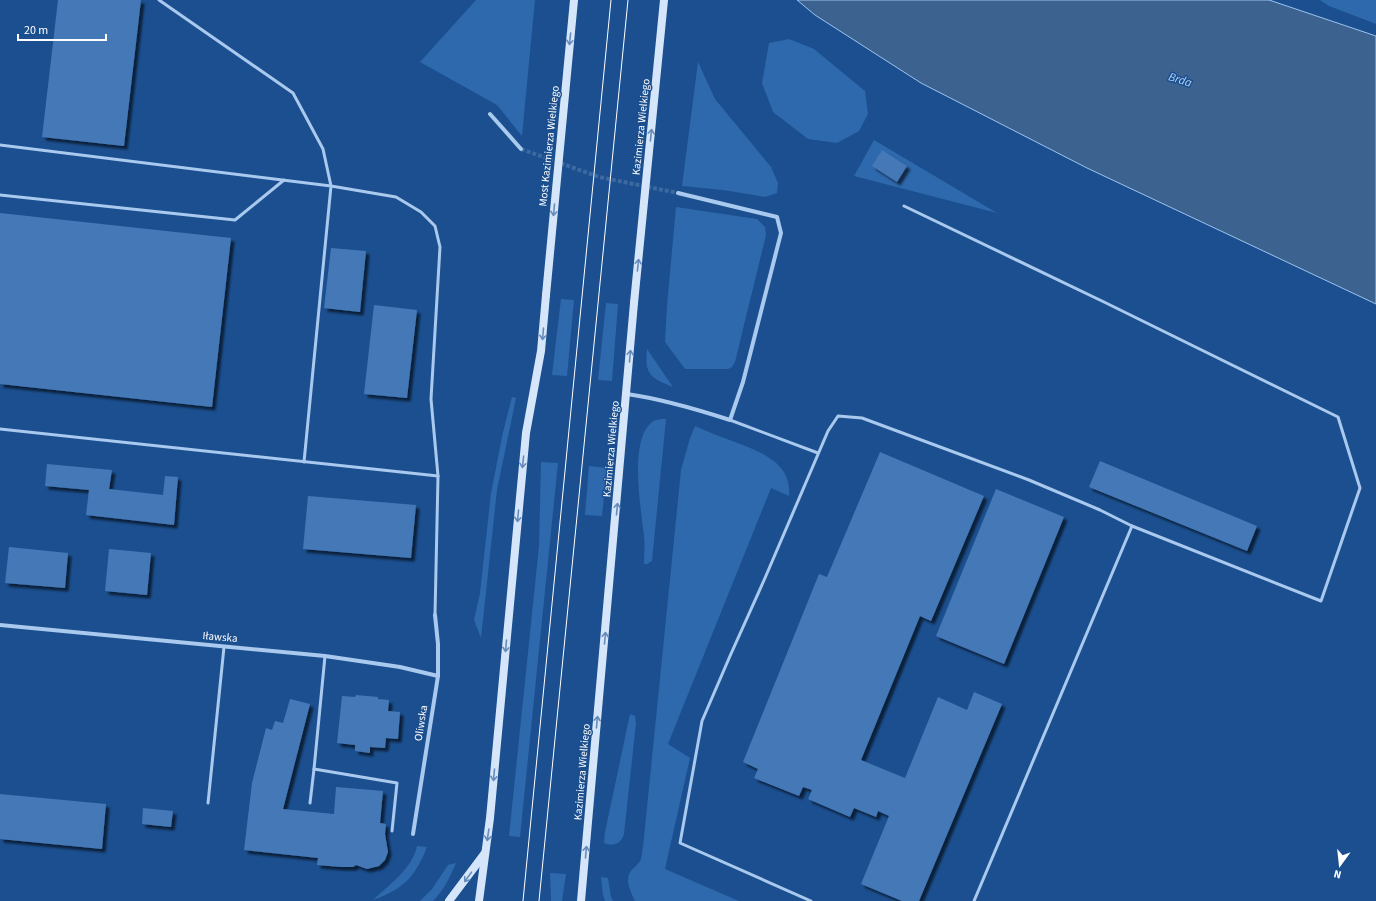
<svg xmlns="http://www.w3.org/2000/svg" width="1376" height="901" font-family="'Source Sans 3',sans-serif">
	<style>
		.green { fill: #2e69ad }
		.water { fill: #3c6290; stroke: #9cc4f0 }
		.building { fill: #4478b7; filter: url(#shadow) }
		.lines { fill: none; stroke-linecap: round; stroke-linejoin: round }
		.minor-tunnel { stroke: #3d69a0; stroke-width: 4; stroke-dasharray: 4 2; stroke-linecap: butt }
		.service { stroke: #a9c9ee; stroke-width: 3 }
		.minor { stroke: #a9c9ee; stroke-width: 4 }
		.secondary { stroke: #d6e6fa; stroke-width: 8 }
		.tram { stroke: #fff; stroke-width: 1 }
		.secondary-bridge { stroke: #d6e6fa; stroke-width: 8 }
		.oneway { stroke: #668bba }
		.labels { text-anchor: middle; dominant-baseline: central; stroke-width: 3; stroke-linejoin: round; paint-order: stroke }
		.street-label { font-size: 11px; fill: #fff; stroke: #1b4f8f }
		.water-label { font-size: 12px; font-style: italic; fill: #b5d3f5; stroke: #1b4f8f }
	</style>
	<defs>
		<filter id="shadow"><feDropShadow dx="3.5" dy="3.5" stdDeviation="1" flood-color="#0009"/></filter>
	</defs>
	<rect width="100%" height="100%" fill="#1b4f8f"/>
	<g class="green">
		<path d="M476,0H535L522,136L497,105L420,62Z"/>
		<path d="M1320,0H1376V24L1329,6Z"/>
		<path d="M789,39L814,49L865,91L868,114L859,131L837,143L808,139L773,112L762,83L769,43Z"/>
		<path d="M698,62L715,99L771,167L778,183L777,193L765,197L723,190L682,186Z"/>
		<path d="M874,140L997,213L854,176Z"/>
		<path d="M676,207L757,219L765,227L766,235L735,362L732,367L728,369H685L665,342L667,306Z"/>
		<path d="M561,299L574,300L567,376L552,375Z"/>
		<path d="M606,303L618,304L612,381L598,380Z"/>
		<path d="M647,349L673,387C651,378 644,375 647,349Z"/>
		<path d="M512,397L516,398L497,490L481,638L474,620L480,593L491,493L503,432Z"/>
		<path d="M666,419L652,561L647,564H644C644,554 645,545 644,536C641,509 629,442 651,423C655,419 661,419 666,419Z"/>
		<path d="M695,426C708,432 722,437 735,442C761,452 792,463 789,496L771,488L668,744L690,758L665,869L739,901H635C631,892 624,880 631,871C634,867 639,864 641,859C642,855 642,850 643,847L681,470L690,438Z"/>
		<path d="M541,462L558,463L520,837L509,836L539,546Z"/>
		<path d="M589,466L607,468L602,516L585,515Z"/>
		<path d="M630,714L635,716L636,723L624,834C621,844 613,847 604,843L605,832Z"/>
		<path d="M417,846L427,847C415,877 404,889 373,900C390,884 412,869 417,846Z"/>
		<path d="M456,863C450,877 444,890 433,901H420L432,889L448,865Z"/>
		<path d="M550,873L566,874L562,901H551Z"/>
		<path d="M601,877L608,878L611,897L613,901H605L603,895Z"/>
	</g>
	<path class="water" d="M797,0H1269L1376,36V304L1087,168L921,83L815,15Z"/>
	<g class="building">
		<path d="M58,0H141L124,146L42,137Z"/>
		<path d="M882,150L907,166L897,182L872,166Z"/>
		<path d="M0,213L231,238L212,407L0,384Z"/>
		<path d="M331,248L366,251L360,312L324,308Z"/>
		<path d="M374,305L417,310L407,398L364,394Z"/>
		<path d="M880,452L984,496L931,621L920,616L861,760L905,778L938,697L967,710L974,692L1002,704L919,901H902L861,884L889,816L878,811L876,817L854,808L850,817L808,799L812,790L803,787L799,796L754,778L758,769L743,762L819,574L827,577Z"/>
		<path d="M1100,461L1257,526L1247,551L1089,487Z"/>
		<path d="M47,464L112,470L109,489L163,495L165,476L178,477L174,525L86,515L89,490L45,486Z"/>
		<path d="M996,489L1064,517L1004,664L936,636Z"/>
		<path d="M308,496L416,505L411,558L303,549Z"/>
		<path d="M9,547L68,553L65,588L5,583Z"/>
		<path d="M109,549L151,553L147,595L105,591Z"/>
		<path d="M356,695L378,697V699L389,700L388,711L400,712L398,739L386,738L385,748L370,747V753L355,751V745L337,743L342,696L355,697Z"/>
		<path d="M290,699L310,704L283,809L334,814L336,787L383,791L380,823L386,824L385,834L388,852L385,860L379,866L367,869L356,865L353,867H341L317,865L318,858L244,850L252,783L266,728L272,730L275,721L283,723Z"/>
		<path d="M0,794L106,804L102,849L0,839Z"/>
		<path d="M143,808L173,811L171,827L142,824Z"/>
	</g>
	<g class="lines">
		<path class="minor-tunnel" d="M521,149L599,177L678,193"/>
		<g class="service">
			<path d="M159,0L293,93L323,149L331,186L396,197L421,212L435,226L440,247L431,399L438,476L435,615"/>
			<path d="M0,145L331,186L304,462"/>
			<path d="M0,195L235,220L284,180"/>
			<path d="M730,420L818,453"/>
			<path d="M0,429L438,476"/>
			<path d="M325,656L314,769L397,783L392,831"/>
			<path d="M208,803L224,647"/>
			<path d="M310,803L314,769"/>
			<path d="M811,901L680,843L702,721L730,656L765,578L828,431L838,416L862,418L1029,480L1100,510L1132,526L1321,601L1360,488L1338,417L1104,302L904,206"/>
			<path d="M974,901L1132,526"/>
		</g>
		<g class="minor">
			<path d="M490,114L521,149"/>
			<path d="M627,394C662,399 696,409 730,420L743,382L781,233L777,217L678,193"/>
			<path d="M0,625L325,656L400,667L438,676"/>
			<path d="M413,834L438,676V644L435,615"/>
		</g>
		<g class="secondary">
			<path d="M449,901L485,853"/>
			<path d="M479,901L490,818L526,433L541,351L546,295"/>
			<path d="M581,901L634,303"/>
		</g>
		<g class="tram">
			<path d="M523,901L611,0"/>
			<path d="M539,901L628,0"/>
		</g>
		<g class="secondary-bridge">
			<path d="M546,295L574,0"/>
			<path d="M634,303L664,0"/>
		</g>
	</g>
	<defs><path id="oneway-shaft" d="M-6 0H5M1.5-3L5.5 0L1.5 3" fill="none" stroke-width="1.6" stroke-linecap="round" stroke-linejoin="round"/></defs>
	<g class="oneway">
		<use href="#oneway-shaft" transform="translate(570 39) rotate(96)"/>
		<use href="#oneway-shaft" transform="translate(651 135) rotate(-84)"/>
		<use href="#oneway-shaft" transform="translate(554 210) rotate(95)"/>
		<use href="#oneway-shaft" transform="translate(638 265) rotate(-84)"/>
		<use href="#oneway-shaft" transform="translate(543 334) rotate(95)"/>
		<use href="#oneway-shaft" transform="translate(630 356) rotate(-85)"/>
		<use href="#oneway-shaft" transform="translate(523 462) rotate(96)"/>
		<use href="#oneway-shaft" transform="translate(617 509) rotate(-85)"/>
		<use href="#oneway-shaft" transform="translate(518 516) rotate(95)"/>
		<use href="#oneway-shaft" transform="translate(605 638) rotate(-85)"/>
		<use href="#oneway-shaft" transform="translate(506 646) rotate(95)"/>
		<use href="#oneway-shaft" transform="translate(597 722) rotate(-85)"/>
		<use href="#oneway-shaft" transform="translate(494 775) rotate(95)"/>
		<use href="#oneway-shaft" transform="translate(488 835) rotate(98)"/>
		<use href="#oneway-shaft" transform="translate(586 852) rotate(-85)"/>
		<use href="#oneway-shaft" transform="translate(468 877) rotate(126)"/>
	</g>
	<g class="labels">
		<g class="street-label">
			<text transform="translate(641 127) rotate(-84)">Kazimierza Wielkiego</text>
			<text transform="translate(549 146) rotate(-84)">Most Kazimierza Wielkiego</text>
			<text transform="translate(611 449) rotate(-85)">Kazimierza Wielkiego</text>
			<text transform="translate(220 637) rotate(5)">Iławska</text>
			<text transform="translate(421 723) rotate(-81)">Oliwska</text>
			<text transform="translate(582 772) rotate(-85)">Kazimierza Wielkiego</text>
		</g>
		<g class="water-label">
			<text transform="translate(1180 80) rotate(17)">Brda</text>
		</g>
	</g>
	<g transform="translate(1340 865) rotate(195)" stroke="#1b4f8f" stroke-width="3" paint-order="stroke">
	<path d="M0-3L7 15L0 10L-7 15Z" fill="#ffffff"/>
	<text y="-6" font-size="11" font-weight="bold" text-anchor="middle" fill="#ffffff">N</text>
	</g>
	<path d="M18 34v6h88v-6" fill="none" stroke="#ffffff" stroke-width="2"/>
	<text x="24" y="34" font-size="12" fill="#ffffff" stroke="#1b4f8f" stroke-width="3" paint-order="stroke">20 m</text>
</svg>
